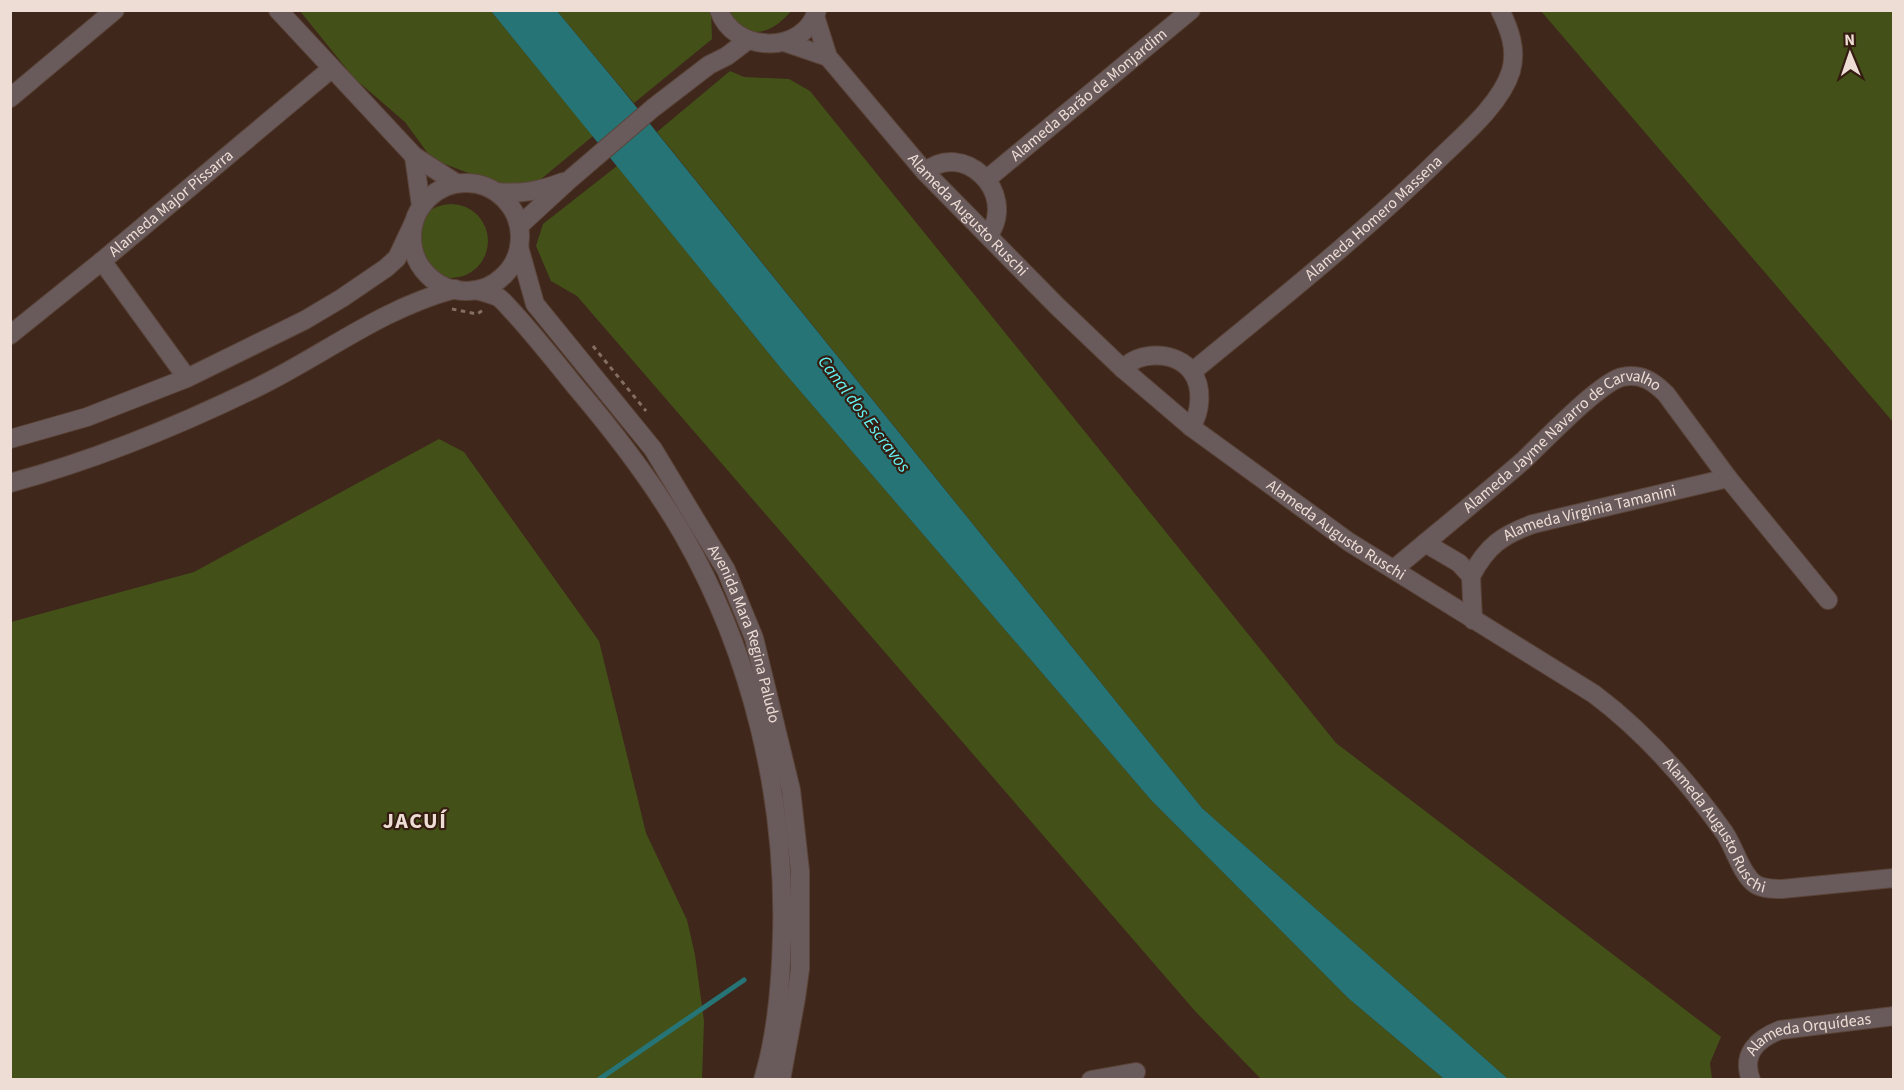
<svg xmlns="http://www.w3.org/2000/svg" width="1904" height="1090" font-family="'Source Sans 3',sans-serif">
	<style>
		.green { fill: #435119 }
		.water { fill: #267475 }
		.lines { fill: none; stroke-linecap: round; stroke-linejoin: round }
		.stream { stroke: #267475; stroke-width: 5 }
		.minor-casing { stroke: #5b4439; stroke-width: 20 }
		.path { stroke: #846f64; stroke-width: 3; stroke-dasharray: 4.5 4.5; stroke-linecap: butt }
		.minor { stroke: #695a5c; stroke-width: 18 }
		.labels { text-anchor: middle; dominant-baseline: central; stroke-width: 4.5; stroke-linejoin: round; paint-order: stroke }
		.street-label { font-size: 16px; fill: #eeddd5; stroke: #351d11 }
		.water-label { font-size: 18px; font-style: italic; fill: #63f3f5; stroke: #351d11 }
		.district-label { font-size: 22px; font-weight: bold; letter-spacing: 1.5px; fill: #eeddd5; stroke: #351d11 }
	</style>
	<rect width="100%" height="100%" fill="#3f271b"/>
	<g class="green">
		<path d="M300,11H491L593,136L523,194L432,159L405,122L354,78Z"/>
		<path d="M557,11H711L712,39L634,103Z"/>
		<path d="M724,11H791C780,25 760,39 741,28C735,24 729,16 724,11Z"/>
		<path d="M1541,11H1893V422Z"/>
		<path d="M730,71L744,77L789,79L810,91L1336,743L1721,1037L1710,1063L1712,1079H1508L1202,808L657,132Z"/>
		<path d="M617,166L783,371L1151,800L1348,998L1444,1079H1261L1195,1011L577,296L551,281L536,246L543,224Z"/>
		<circle cx="451" cy="241" r="37"/>
		<path d="M439,439L464,452L599,641L646,833L687,920L695,955L704,1021L702,1079H11V622L194,572Z"/>
	</g>
	<path class="water" d="M491,11H557L621,88L1202,808L1508,1079H1444L1348,998L1151,800L783,371Z"/>
	<g class="lines">
		<path class="stream" d="M598,1080L744,980"/>
		<g class="minor-casing">
			<g id="minor">
				<path d="M278,10L414,156L456,183"/>
				<path d="M719,10C733,53 804,56 817,10"/>
				<path id="s1" d="M815,16L828,57L925,172L1057,306L1123,369L1191,427L1349,542L1594,694C1646,733 1687,780 1724,832C1735,848 1740,872 1755,884C1763,889 1773,889 1782,889L1894,878"/>
				<path d="M784,42L828,57"/>
				<path d="M10,98L115,10"/>
				<path d="M414,156L421,206"/>
				<path d="M925,172C962,140 1018,191 989,235"/>
				<path id="s2" d="M987,179L1191,10"/>
				<circle cx="466" cy="237" r="54"/>
				<path d="M497,192C523,194 539,191 563,182"/>
				<path d="M519,226L568,181L653,108L709,65L727,56L748,40"/>
				<path id="s3" d="M519,247L535,304L653,449L726,570L754,638L791,790L800,871V969L796,998L781,1080"/>
				<path d="M102,261L187,378"/>
				<path d="M476,290C483,292 491,294 498,297C504,301 509,308 514,313C535,336 555,361 575,386C615,433 653,482 684,536C752,656 786,798 782,936C781,983 777,1034 763,1080"/>
				<path id="s4" d="M10,335L102,261L331,69"/>
				<path d="M1123,369C1139,350 1177,351 1192,372C1203,387 1201,412 1191,427"/>
				<path id="s5" d="M1192,372C1277,302 1364,233 1443,155C1466,133 1501,103 1511,71C1517,50 1510,30 1500,10"/>
				<path d="M10,439L87,417L187,378L305,320L342,298L386,268L397,258L413,224"/>
				<path d="M10,483C95,460 178,426 256,388C324,355 380,309 455,289"/>
				<path d="M1425,543L1459,563L1471,576L1473,620"/>
				<path id="s6" d="M1394,569C1437,533 1481,497 1524,460C1544,441 1599,383 1622,377C1641,373 1653,381 1666,394L1728,478L1828,600"/>
				<path id="s7" d="M1471,576C1487,546 1502,535 1533,524L1728,478"/>
				<path d="M1091,1080L1136,1072"/>
				<path id="s8" d="M1751,1080C1741,1054 1757,1039 1780,1030L1894,1016"/>
			</g>
		</g>
		<g class="path">
			<path d="M452,309L477,314L483,310"/>
			<path d="M593,346L646,411"/>
		</g>
		<use href="#minor" class="minor"/>
	</g>
	<g class="labels">
		<g class="street-label">
			<text stroke="none"><textPath href="#s2" startOffset="132">Alameda Barão de Monjardim</textPath></text>
			<text stroke="none"><textPath href="#s4" startOffset="208">Alameda Major Pissarra</textPath></text>
			<text stroke="none"><textPath href="#s1" startOffset="254">Alameda Augusto Ruschi</textPath></text>
			<text stroke="none"><textPath href="#s5" startOffset="238">Alameda Homero Massena</textPath></text>
			<text stroke="none"><textPath href="#s6" startOffset="216">Alameda Jayme Navarro de Carvalho</textPath></text>
			<text stroke="none"><textPath href="#s7" startOffset="141">Alameda Virginia Tamanini</textPath></text>
			<text stroke="none"><textPath href="#s1" startOffset="740">Alameda Augusto Ruschi</textPath></text>
			<text stroke="none"><textPath href="#s3" startOffset="454">Avenida Mara Regina Paludo</textPath></text>
			<text stroke="none"><textPath href="#s1" startOffset="1226">Alameda Augusto Ruschi</textPath></text>
			<text stroke="none"><textPath href="#s8" startOffset="92">Alameda Orquídeas</textPath></text>
		</g>
		<g class="water-label">
			<text transform="translate(864 414) rotate(53)">Canal dos Escravos</text>
		</g>
		<g class="district-label">
			<text x="415" y="821">JACUÍ</text>
		</g>
	</g>
	<rect width="1904" height="1090" fill="none" stroke="#eeddd5" stroke-width="24"/>
	<g transform="translate(1850 54) rotate(358)" stroke="#351d11" stroke-width="4.5" paint-order="stroke">
	<path d="M0-4.5L10 22L0 15L-10 22Z" fill="#eeddd5"/>
	<text y="-9" font-size="16" font-weight="bold" text-anchor="middle" fill="#eeddd5">N</text>
	</g>
</svg>
